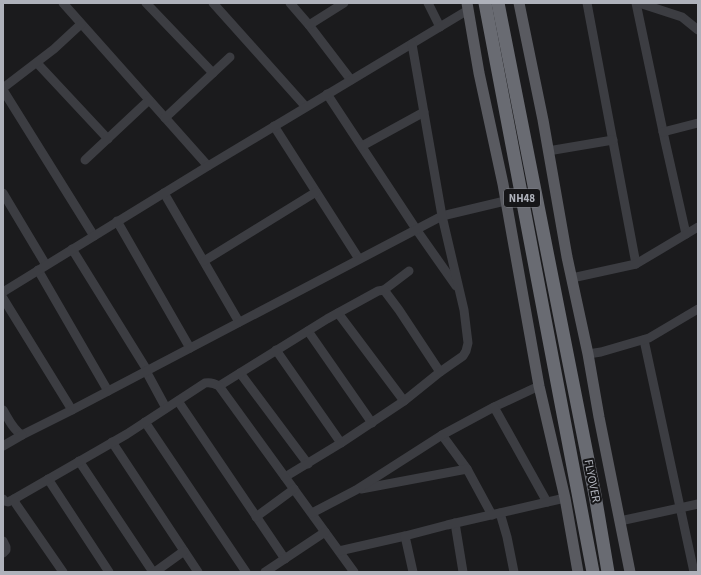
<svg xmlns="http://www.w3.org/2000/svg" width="701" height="575" font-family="'Source Sans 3',sans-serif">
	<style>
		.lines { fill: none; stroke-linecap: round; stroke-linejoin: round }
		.minor { stroke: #3c3d42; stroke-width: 9 }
		.major { stroke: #595a60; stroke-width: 11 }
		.highway { stroke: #696b72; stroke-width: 13 }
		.labels { text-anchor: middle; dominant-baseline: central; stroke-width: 4; stroke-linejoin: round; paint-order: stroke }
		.shield { fill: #161618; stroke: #81838a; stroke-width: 1 }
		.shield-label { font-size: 11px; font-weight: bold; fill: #afb2bb }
		.street-label { font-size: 12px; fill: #afb2bb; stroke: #161618 }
	</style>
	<rect width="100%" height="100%" fill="#1b1b1d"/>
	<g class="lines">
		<g class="minor">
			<path d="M63,3L208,166"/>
			<path d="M146,3L213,73"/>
			<path d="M213,3L306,107"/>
			<path d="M290,3L309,25L351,80"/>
			<path d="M428,3L440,27"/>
			<path d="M587,3L636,264"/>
			<path d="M636,3L665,141L686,234"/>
			<path d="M639,3L682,17L698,30"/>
			<path d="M309,25L344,3"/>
			<path d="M37,63L108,139"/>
			<path d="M3,88L54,49L81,24"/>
			<path d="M3,90L94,236"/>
			<path d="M327,94L416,229L456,286"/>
			<path d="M165,118L230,57"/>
			<path d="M274,126L359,259"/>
			<path d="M663,132L698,123"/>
			<path d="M362,146L424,112"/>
			<path d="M548,151L613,140"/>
			<path d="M85,160L149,100"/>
			<path d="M3,193L46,265"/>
			<path d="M164,193L239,322"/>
			<path d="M117,221L190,348"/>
			<path d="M72,249L147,370"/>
			<path d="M204,261L316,192"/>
			<path d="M38,270L108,391"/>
			<path d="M572,278L636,264L698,227"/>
			<path d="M384,290L409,271"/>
			<path d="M3,292L208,166L468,10"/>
			<path d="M3,298L72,410"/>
			<path d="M338,313L404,401"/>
			<path d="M308,331L372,423"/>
			<path d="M644,340L694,572"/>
			<path d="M276,350L341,443"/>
			<path d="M588,354L601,352L649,338L698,309"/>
			<path d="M146,371L166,408"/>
			<path d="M240,373L308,464"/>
			<path d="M219,386L327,319L378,291L384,290L399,310L440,372"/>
			<path d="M178,401L285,559"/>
			<path d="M494,407L539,386"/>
			<path d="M3,410C8,418 13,430 22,435L72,410L442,216L505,201"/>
			<path d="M145,422L246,572"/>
			<path d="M442,435L467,469"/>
			<path d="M112,442L198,572"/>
			<path d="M3,446L22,435"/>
			<path d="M79,461L153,572"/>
			<path d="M285,477L341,443L404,401L440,372L463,356L466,351L468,343L464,310L442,216L412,44"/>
			<path d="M48,479L109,572"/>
			<path d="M361,489L467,469L492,515"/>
			<path d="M3,499L4,501L8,502L14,499L127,434L205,383C211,382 214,383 219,386L354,572"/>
			<path d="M14,499L16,504L63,572"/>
			<path d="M312,513L356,490L442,435L494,407L547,502"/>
			<path d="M500,513L507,537L514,572"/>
			<path d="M256,517L294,489"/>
			<path d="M620,521L698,504"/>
			<path d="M455,523L463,572"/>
			<path d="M3,541L6,547V550L3,553"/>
			<path d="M339,551L405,536"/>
			<path d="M155,572L184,551"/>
			<path d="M265,572L325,532"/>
			<path d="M413,572L405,536L447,525L565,498"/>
		</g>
		<g class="major">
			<path d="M467,3L479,73L503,184L539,386L565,498L578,572"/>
			<path d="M519,3L543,120L567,257L588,354L599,417L630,572"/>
		</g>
		<g class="highway">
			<path d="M485,3L593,572"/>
			<path d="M498,3L595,495L608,572"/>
		</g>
	</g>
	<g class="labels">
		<rect class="shield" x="504" y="189" width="36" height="18" rx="3"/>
		<g class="shield-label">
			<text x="522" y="198">NH48</text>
		</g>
		<g class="street-label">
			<text transform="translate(592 481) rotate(79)">FLYOVER</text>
		</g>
	</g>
	<rect width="701" height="575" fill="none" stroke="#afb2bb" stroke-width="8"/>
</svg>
